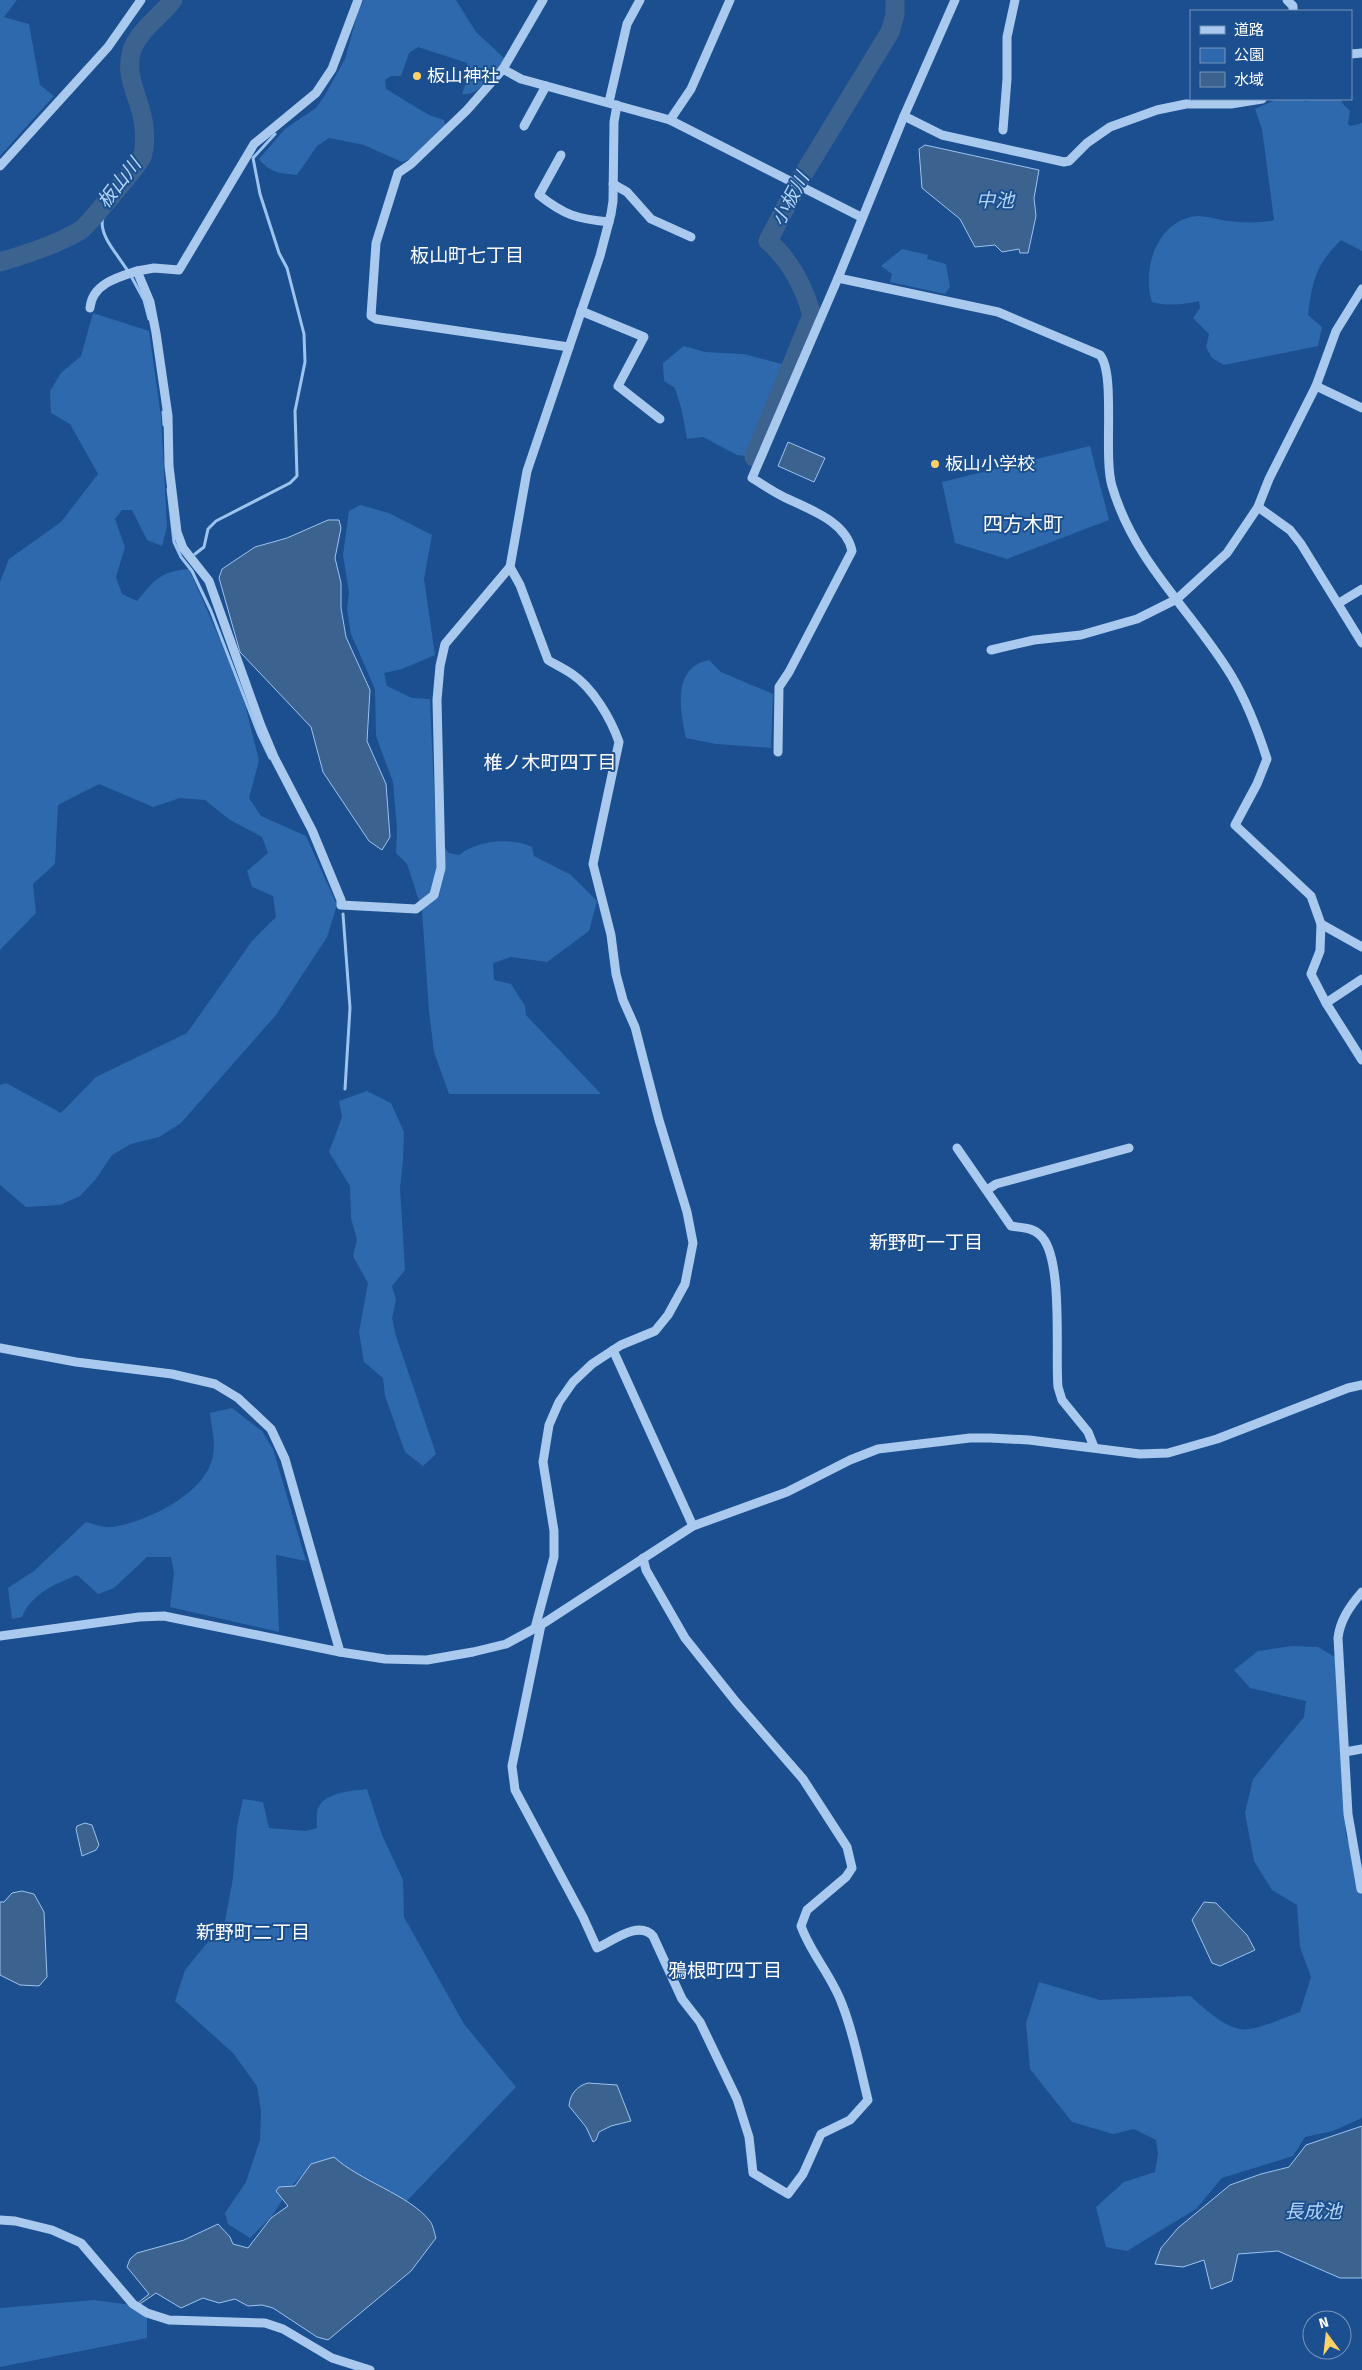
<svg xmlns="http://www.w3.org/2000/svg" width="1362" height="2370" font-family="'Fira Sans','Noto Sans JP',sans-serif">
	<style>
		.green { fill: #2e69ad }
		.water { fill: #3c6290; stroke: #9cc4f0 }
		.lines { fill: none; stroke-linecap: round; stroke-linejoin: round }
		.stream { stroke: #9cc4f0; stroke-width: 3 }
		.river { stroke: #3c6290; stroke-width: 19 }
		.minor { stroke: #a9c9ee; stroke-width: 9 }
		.poi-dot { fill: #ffd166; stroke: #1b4f8f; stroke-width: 2 }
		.labels { text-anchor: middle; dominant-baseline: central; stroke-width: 4; stroke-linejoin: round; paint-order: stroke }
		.poi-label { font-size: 18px; fill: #fff; stroke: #1b4f8f; text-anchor: start }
		.water-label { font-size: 19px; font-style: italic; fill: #b5d3f5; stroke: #1b4f8f }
		.neighbourhood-label { font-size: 19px; fill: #fff; stroke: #1b4f8f }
		.quarter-label { font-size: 20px; fill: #fff; stroke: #1b4f8f }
	</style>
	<rect width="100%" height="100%" fill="#1b4f8f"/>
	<g class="green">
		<path d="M0,0H17L4,17L29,24L40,85L54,96L0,156Z"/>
		<path d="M364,0H456L476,32L504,58V62C493,73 479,97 462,94L469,74L467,63L418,47L409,53L401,76H391L385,80L386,89L429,115L444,120L445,125L410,159L402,162L364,145L329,138L317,146L297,175C280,173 270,173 259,159L285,129L316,108L325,95L345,59L358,12Z"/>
		<path d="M1277,99H1304L1305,102L1310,99H1341L1343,104L1350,111L1348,124L1351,126L1362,123V251L1341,240C1315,266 1313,280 1308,315L1322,327L1318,346L1224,365L1212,358L1206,347L1209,334L1193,318L1200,308L1199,301C1184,305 1167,306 1152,302C1141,268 1158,219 1198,216C1208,216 1219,220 1229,221C1243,223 1260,223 1274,220L1262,129L1255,109Z"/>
		<path d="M902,249L928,255L927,259L946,264L950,287L945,294L890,282L892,274L881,266Z"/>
		<path d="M93,313L149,331L161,417L167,527L162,546L147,540L132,510H122L115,519L125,547L116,577L122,594L137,601C154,581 160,571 189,569L223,646L245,704L259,761L249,798L261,816L306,836L337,905L327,937L276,1015L181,1123L159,1137L131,1144L112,1155L96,1179L80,1196L60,1205L26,1207L0,1185V1085L6,1083L61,1113L96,1077L187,1033L252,941L276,917L273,896L252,887L247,871L268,853L262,837L230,820L205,800L180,798L153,807L99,784L58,805L55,864L33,884L36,913L0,950V582L9,559L61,522L98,474L70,424L51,413L50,391L61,373L81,356Z"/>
		<path d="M684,346L705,352L744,354L789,366L751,457L737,455L703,437L687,439L682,411L675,388L664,381L663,363Z"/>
		<path d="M1090,446L1109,520L1007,559L955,543L942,482Z"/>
		<path d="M360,505L389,513L432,535L424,579L435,655L402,669L384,673L387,686L412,698L430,699L436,837L449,853L459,855C478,840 510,837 532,847L534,856L571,875L597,901L589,931L547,962L511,957L493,963L494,980L511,984L525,1006L526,1015L601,1094H449L434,1052L429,1011L422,910L407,864L396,853L397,829L393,782L376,736L375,689L351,634L347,609L349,592L343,555L349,511Z"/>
		<path d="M709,660L721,672L773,694L771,748L716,744L686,738C680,711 672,667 709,660Z"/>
		<path d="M367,1091L391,1103L404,1132L403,1161L400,1188L405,1270L392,1286L396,1300L392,1318L396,1336L436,1454L423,1466L405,1452L385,1396L383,1378L364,1362L359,1332L368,1283L353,1256L357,1240L351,1218L350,1186L329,1152L342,1117L339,1101Z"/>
		<path d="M232,1408L262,1431L273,1449L306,1561L276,1555L279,1632L170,1607L174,1573L171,1557H147L114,1588L98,1594L77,1575C54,1585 32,1593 22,1617L12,1619L8,1588L34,1571L86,1522C94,1524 104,1528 112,1527C144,1523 200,1496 211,1463C217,1446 212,1430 210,1413Z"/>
		<path d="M1292,1646L1318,1647L1335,1657L1346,1837L1362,1865V2118L1333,2131L1305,2137L1293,2156L1222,2178L1196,2209L1127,2251L1106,2247L1096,2207L1124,2182L1155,2172L1158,2154L1156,2140L1134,2129L1113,2134L1072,2122L1030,2069L1026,2023L1039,1982L1100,2000L1190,1996C1205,2008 1220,2025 1240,2029C1255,2032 1285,2017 1300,2012L1311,1977L1300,1947L1297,1905L1272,1890L1254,1861L1245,1813L1253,1779L1304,1717L1306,1701L1250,1688L1234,1670L1258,1651Z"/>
		<path d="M367,1789L382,1835L403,1880L404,1917L464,2024L516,2087L402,2206L318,2173L303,2174L290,2188L272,2216L250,2238L228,2224L225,2213L246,2182L260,2140L261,2111L257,2086L233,2053L175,2001L185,1970L225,1921L233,1878L237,1827L243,1799L263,1802L269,1828L306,1831L317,1828C317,1822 316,1813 318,1808C325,1792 352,1791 367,1789Z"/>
		<path d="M94,2300L147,2307V2338L0,2367V2308Z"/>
	</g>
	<g class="water">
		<path d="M925,145L1039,170L1034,198L1036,216L1028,253H1020L1019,249L1002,252L995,245L975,247L960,219L922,188L919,149Z"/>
		<path d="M788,442L825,458L814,482L778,466Z"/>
		<path d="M328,520H339L341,528L335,558L341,583V608L346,637L370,690L367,741L386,784L390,837L382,850L369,841L323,772L311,727L240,652L219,578L222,569L255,547L287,538Z"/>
		<path d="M85,1823L92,1825L99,1845L96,1850L82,1856L76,1829L77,1826Z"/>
		<path d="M22,1891L34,1894L44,1912L47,1977L39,1986L20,1985L0,1975V1902H4L12,1893Z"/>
		<path d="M1204,1902L1216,1903L1247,1935L1255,1950L1220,1966L1212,1963L1192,1920Z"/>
		<path d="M588,2083L617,2085L631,2121L611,2126L599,2132L596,2140L593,2142L586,2127L569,2106C570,2094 577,2086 588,2083Z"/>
		<path d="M1362,2126V2278H1340L1278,2251L1238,2254L1232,2281L1211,2289L1204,2260L1183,2267L1155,2264L1161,2248L1178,2228L1230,2185L1261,2174L1289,2167L1306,2145Z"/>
		<path d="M334,2157C360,2181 409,2195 429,2220C433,2224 434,2232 436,2238L411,2271L328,2340L317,2337L273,2308L262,2305L248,2306L235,2299L219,2303L203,2298L181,2308L156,2293L140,2304L138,2303L149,2294L127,2267L130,2259L137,2253L184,2240L218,2224L230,2237L233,2244L248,2248L271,2218L288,2206L276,2191L279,2187L295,2186L311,2164Z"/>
	</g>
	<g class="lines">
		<g class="stream">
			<path d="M115,192C89,227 107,239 128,271"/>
			<path d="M131,276L144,300L149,319"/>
			<path d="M163,412L164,425"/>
			<path d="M168,489L174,542L181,557L192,571L211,611L258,733L270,758"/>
			<path d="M195,554L204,547L208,529L216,521L290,483L297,476L295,411L305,362L304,334L287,268L279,253L260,194L253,158L275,134"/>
			<path d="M343,914L350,1008L345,1089"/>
		</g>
		<g class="river">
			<path d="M0,262C28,254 56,245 81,230C87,226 139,164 142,157C145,148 145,137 144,127C142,100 123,78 132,50C139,30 161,16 173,0"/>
			<path d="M754,457L812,315C804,287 790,260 768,241L801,178L890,32L895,15V0"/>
		</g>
		<g class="minor">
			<path d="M358,0L332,69L316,93L254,144L179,270L154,268L137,271L150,302L156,333L168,416L169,466L177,532L183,548L209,581L261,726L274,757L312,830L341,900V905L416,909L434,895L441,868L437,700L440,666L445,644L510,567L527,471L600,256L611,214L613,201L614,122L617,105"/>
			<path d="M543,0L503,69L467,110L411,164L398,173L376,243L371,316L376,319L569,347"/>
			<path d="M1287,0L1293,6V11"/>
			<path d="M1351,54L1362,53"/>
			<path d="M503,69L521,79L670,120L861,217"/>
			<path d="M609,102L627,24L640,0"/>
			<path d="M904,116L942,135L1064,162L1069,161L1087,143L1110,127L1157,110L1186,104H1231L1262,99"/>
			<path d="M670,120L691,89L730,0"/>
			<path d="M524,126L546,86"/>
			<path d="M1003,130L1007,79V37L1015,0"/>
			<path d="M561,155L539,195C564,215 577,219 609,222"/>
			<path d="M0,166L108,47L141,0"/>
			<path d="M613,184L627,192L651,219L691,237"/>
			<path d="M838,278L998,312L1100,355C1116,374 1103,456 1112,486C1135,564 1191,609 1231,675C1246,700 1258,731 1267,759L1257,784L1235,825L1311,896L1321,924L1320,951L1311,974L1326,1003L1362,1060"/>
			<path d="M90,308C92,284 118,277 137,271"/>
			<path d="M581,311L644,337L618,386L660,419"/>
			<path d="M1316,386L1362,408"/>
			<path d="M1258,507L1290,530L1301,544L1362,643"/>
			<path d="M510,567L520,585L548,660C556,665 565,669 572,674C593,688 611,719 619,742L593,864L611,935L616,974L623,1000L635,1027L659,1120L687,1212L693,1243L685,1284L668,1315L655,1331L621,1345L592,1364L573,1382L559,1402L549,1425L543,1462L554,1531V1557L535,1628"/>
			<path d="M1339,603L1362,589"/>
			<path d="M991,650L1034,640L1081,635L1137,619L1177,599L1227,553L1258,507L1269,479L1316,386L1336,331L1362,289"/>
			<path d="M778,752L779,687L789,672L852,551C846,520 807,509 782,496C772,491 762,484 752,478L838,278L904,116L955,0"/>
			<path d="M1321,924L1362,947"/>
			<path d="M1326,1003L1362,979"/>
			<path d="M957,1148L1011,1226C1021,1228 1032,1227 1040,1235C1064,1256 1055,1354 1058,1387L1062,1400L1088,1432L1094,1447"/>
			<path d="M987,1190L996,1184L1129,1148"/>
			<path d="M0,1348L76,1362L172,1374L215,1384L238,1398L271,1429L285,1459L340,1652"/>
			<path d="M613,1350L693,1526"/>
			<path d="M541,1625L512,1766L515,1790L583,1917L597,1948C613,1941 638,1920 653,1936L682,1999L700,2022L737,2099L749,2137L753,2173L788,2194L803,2174L821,2134L850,2120L868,2100C860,2068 854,2034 842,2004C832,1976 811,1954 801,1926L807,1910L846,1877L852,1868L847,1847L803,1779L736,1702L685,1638L646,1570L643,1558"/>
			<path d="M0,1636L139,1617L164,1616L340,1652L385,1659L427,1660L473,1652L506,1644L541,1625L693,1526L787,1492L850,1460L878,1449L970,1438H990L1029,1440L1140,1454L1168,1453L1217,1439L1348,1388L1362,1385"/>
			<path d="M1345,1752L1362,1749"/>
			<path d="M1361,1889L1348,1814L1338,1638C1340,1620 1350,1606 1362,1592"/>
			<path d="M0,2220L15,2221L52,2230L81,2243L133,2304L147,2313L169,2320L265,2323L283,2329L332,2358L370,2370"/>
		</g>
	</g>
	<g class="poi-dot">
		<circle cx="417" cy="76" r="5"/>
		<circle cx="935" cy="464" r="5"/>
	</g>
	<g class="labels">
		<g class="poi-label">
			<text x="427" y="76">板山神社</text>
			<text x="945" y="464">板山小学校</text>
		</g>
		<g class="water-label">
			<text transform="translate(119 183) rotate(-52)">板山川</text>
			<text transform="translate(790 199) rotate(-62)">小板川</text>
			<text x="995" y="200">中池</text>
			<text x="1313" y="2211">長成池</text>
		</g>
		<g class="neighbourhood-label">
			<text x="467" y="255">板山町七丁目</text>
			<text x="550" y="762">椎ノ木町四丁目</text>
			<text x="926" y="1242">新野町一丁目</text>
			<text x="253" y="1932">新野町二丁目</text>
			<text x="725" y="1970">鴉根町四丁目</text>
		</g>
		<g class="quarter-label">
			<text x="1023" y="524">四方木町</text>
		</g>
	</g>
	<rect x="1190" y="10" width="162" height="90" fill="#1b4f8f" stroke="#7695bc"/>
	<rect x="1200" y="26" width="25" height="8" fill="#a9c9ee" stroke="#7695bc"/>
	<text x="1234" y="35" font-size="15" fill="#ffffff">道路</text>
	<rect x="1200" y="48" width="25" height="15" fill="#2e69ad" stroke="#7695bc"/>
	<text x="1234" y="60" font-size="15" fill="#ffffff">公園</text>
	<rect x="1200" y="72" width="25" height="15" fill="#3c6290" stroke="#7695bc"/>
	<text x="1234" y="85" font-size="15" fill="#ffffff">水域</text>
	<g transform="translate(1327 2335) rotate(345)"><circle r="24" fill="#1b4f8f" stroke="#7695bc"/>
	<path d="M0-4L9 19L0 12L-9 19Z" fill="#ffd166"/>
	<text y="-8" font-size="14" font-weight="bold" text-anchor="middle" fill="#ffffff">N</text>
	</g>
</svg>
